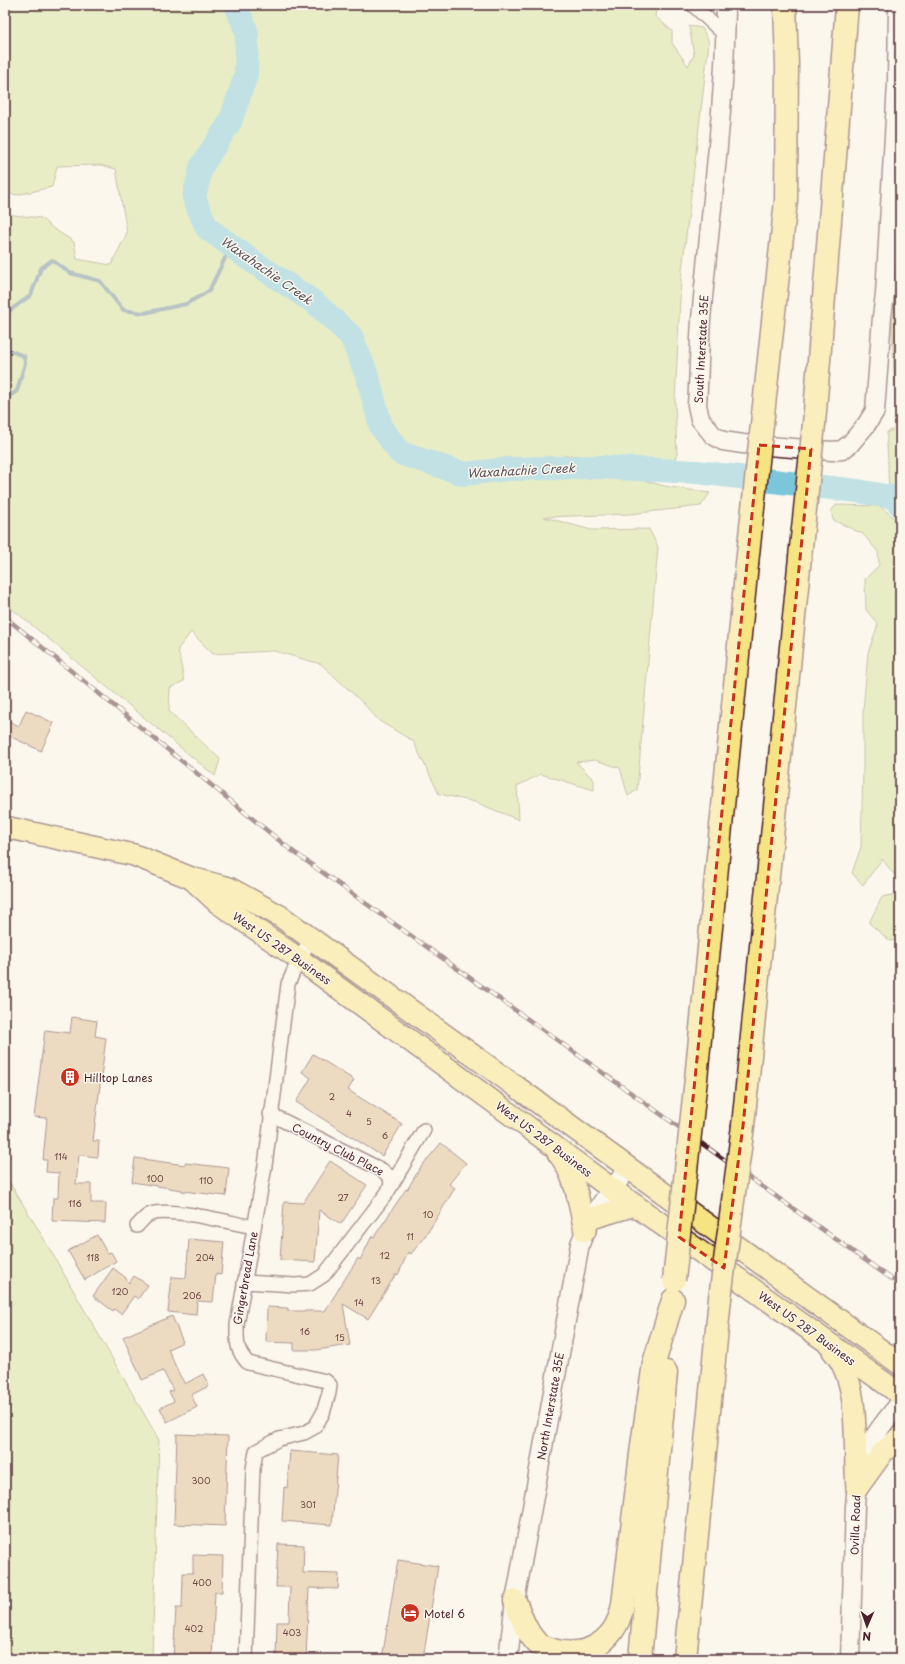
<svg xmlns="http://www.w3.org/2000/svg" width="905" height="1664" font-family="'Playpen Sans',sans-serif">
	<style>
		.green { fill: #d0e195; stroke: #8d8060 }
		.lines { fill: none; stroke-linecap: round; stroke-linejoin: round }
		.stream { stroke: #688395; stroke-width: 4 }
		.river { stroke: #7cc6dc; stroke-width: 24 }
		.building { fill: #dbb98d; stroke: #4a1f2b }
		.street-casing { stroke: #4a1f2b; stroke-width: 16 }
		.secondary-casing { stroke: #4a1f2b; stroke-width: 21 }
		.primary-casing { stroke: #4a1f2b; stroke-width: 24 }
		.highway-casing { stroke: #4a1f2b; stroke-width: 25 }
		.street { stroke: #fbf7ec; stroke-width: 13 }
		.secondary { stroke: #fbf7ec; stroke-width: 18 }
		.primary { stroke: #f6e381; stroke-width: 21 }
		.highway { stroke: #f6e381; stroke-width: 22 }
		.rail-casing { stroke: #4a1f2b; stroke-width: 4.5 }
		.rail { stroke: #fbf7ec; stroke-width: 3; stroke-dasharray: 9; stroke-linecap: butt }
		.highway-bridge-casing { stroke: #4a1f2b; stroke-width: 25; stroke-linecap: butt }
		.highway-bridge { stroke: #f6e381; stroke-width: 22 }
		.marked { fill: none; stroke: #c8321e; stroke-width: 3; stroke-dasharray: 8 5; stroke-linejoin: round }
		.labels { text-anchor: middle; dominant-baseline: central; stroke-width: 3; stroke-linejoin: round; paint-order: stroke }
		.number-label { font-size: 9px; fill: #6e4644 }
		.street-label { font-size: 11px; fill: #4a1f2b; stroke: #fbf7ec }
		.poi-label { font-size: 11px; fill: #4a1f2b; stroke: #fbf7ec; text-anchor: start }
		.water-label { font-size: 12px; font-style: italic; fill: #595160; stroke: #fbf7ec }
	</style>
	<rect width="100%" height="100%" fill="#fbf7ec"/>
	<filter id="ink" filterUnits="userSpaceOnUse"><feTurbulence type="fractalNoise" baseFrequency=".025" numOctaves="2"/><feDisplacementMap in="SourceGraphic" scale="8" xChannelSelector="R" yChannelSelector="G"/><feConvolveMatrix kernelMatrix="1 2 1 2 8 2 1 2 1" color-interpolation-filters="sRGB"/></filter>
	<g filter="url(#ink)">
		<g class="green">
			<path d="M5,5H657L655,16L672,31V43L688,66L694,55L689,26L702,28L709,42L681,279L675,401L677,455L671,465L568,455L526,467L578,475H625L664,486L710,493L701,506L630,514L544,517L591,530L649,529L658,547L637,790L628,796L620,768L595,760L576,762L594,780V790L541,774L517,786L519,820L475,802L439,794L413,741L379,721L363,703L321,664L274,651L213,654L191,632L178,649L184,681L170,688L169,711L220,759L215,776L5,603V214L41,218L51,227L74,242L77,259L111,265L127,233L116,169L100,165L57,166L52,187L17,195L5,193Z"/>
			<path d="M900,291V492L889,486C888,478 888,471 888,462C888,452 886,443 887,432L895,429L900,411L894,373L891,305L893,295Z"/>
			<path d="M836,505L880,506L894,518L900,526V939L890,941L869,923L882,897L897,894L900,882L882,859L863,885L852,873L861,847L863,768V711L868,653L878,624L866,610L865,579L879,565L878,552L863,534L833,520L831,511Z"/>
			<path d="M5,1175L41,1234L159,1440L152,1659H5Z"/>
		</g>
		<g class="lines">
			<g class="stream">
				<path d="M5,326L8,312L31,295L41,268L52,260L70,273L100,281L123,310L144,313L186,304L209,291L231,246"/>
				<path d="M5,349L24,356L25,363L17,391L5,399"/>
			</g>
			<path class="river" d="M236,5L247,33L246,75L230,122L201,167L194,198L207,228L249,259L315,303L351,336L368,378L381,427L400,453L464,474L508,469L598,467L697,472L857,491L893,497L900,505"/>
		</g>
		<g class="building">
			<path d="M26,710L54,723L41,751L5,734V719L19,726Z"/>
			<path d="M72,1017L97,1021L95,1036L106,1038L93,1141H99L98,1157L79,1155L76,1184H91V1203H106L105,1223L52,1221L53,1198H58L59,1173L46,1172L47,1160H43L47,1118L34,1117L45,1030L70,1033Z"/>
			<path d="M313,1054L354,1080L348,1090L402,1124L382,1156L296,1102L311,1078L302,1072Z"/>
			<path d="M441,1143L466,1163L449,1184L455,1188L428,1232L411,1254L408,1252L398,1275L396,1274L368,1319L343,1304L350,1345L316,1350H294V1343L266,1342L267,1307L288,1308V1311H325L358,1258L360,1260L372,1236L374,1237L406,1189L407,1190L420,1168Z"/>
			<path d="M135,1158L185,1165V1163L229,1168L226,1196L182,1191V1190L132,1182Z"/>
			<path d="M330,1161L367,1185L341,1224L319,1210L315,1262L280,1260L284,1202L303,1203Z"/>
			<path d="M97,1235L107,1253L111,1252L116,1261L85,1280L68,1251Z"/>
			<path d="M189,1239L224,1242L221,1275L216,1274L213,1302L197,1301L196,1315L168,1312L172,1277L186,1278Z"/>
			<path d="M113,1268L125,1277L129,1283L134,1276L148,1285L138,1299L134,1296L121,1314L114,1309L113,1311L93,1296Z"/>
			<path d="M172,1316L183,1342L168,1349L179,1374L185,1384L203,1374L209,1386L191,1395L197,1407L167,1422L160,1408L174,1401L169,1392L173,1390L163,1371L142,1380L123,1337Z"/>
			<path d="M177,1434L228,1436L225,1526L174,1524Z"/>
			<path d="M290,1451L338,1455L332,1525L282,1521L284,1487L287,1488Z"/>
			<path d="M278,1544L304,1545L303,1573L339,1574L338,1589L309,1588L306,1659H276L277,1622H289L290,1587H276Z"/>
			<path d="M193,1555L223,1556L222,1592H215L212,1659H173L176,1608H182L183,1573H193Z"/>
			<path d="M398,1560L438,1566L423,1659H382Z"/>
		</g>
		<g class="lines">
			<g class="street-casing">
				<g id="street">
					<path d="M693,5L726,36"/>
					<path d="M270,1114L382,1170L390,1177L391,1184L389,1189"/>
					<path d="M137,1226C141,1222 146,1215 151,1214C171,1207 231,1223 254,1227"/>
					<path d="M244,1282L295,1285L310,1284L324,1275L387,1193L424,1130"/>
					<path d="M246,1659L253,1469L256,1451L279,1439L304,1433L315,1427L323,1413L329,1393L330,1385L326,1381L248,1363C236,1350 237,1343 237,1325L265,1166L288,984L299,959L312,937"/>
				</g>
			</g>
			<g class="secondary-casing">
				<g id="secondary">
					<path d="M726,5C725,110 710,215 701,320C699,348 699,377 697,405L700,419L713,435L723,441L743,444L832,451L842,450L850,444L866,425L875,411L882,317L885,294L897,83L898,5"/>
					<path d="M508,1659L515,1601L580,1244C590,1215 610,1191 629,1168"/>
					<path d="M850,1659L855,1506C856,1493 857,1479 860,1466C868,1442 884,1422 900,1403"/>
				</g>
			</g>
			<g class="primary-casing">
				<g id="primary">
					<path d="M5,827L134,855L191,878L229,888L280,916L900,1364"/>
					<path d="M193,880L218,903L299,959L612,1189L900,1394"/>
					<path d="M558,1153C576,1175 579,1204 585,1231"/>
					<path d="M592,1218L635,1205"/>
					<path d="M833,1351C862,1383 853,1446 857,1488"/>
					<path d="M857,1488L883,1452L900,1437"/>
				</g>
			</g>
			<g class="highway-casing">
				<g id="highway">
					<path d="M763,415L786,200L787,65L785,5"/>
					<path d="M814,424L847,5"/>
					<path d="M696,1079L747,564"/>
					<path d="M743,1126L800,557"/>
					<path d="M515,1601C521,1616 526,1633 538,1644C577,1664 616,1647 623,1604L642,1445L654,1363L673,1300"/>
					<path d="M640,1659L666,1372"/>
					<path d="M685,1659L720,1298"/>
				</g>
			</g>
			<use href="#street" class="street"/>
			<use href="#secondary" class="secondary"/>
			<use href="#primary" class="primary"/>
			<use href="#highway" class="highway"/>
			<g class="rail-casing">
				<path id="rail" d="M5,617L291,850L900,1285"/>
			</g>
			<use href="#rail" class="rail"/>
			<g class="highway-bridge-casing">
				<g id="highway-bridge">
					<path d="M800,557L814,424"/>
					<path d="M747,564L763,415"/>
					<path d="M674,1280L696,1079"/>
					<path d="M720,1298L743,1126"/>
				</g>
			</g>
			<use href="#highway-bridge" class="highway-bridge"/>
		</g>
	</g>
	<path d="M0 0H905V1664H0ZM759,445L811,449L743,1126L724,1268L679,1237Z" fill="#fbf7ec" fill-opacity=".55" fill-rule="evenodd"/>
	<path class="marked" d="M759,445L811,449L743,1126L724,1268L679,1237Z"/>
	<defs>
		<g id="building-disc" transform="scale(1)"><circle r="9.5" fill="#c8321e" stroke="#fbf7ec"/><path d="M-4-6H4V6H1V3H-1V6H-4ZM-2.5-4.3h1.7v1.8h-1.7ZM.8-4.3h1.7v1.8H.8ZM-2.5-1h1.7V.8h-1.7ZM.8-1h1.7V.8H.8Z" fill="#fff"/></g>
		<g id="hotel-disc" transform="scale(1)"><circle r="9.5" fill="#c8321e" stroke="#fbf7ec"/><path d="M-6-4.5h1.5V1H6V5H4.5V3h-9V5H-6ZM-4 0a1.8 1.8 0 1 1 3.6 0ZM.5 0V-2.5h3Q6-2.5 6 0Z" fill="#fff"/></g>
	</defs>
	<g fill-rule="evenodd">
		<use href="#building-disc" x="70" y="1077"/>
		<use href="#hotel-disc" x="410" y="1613"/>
	</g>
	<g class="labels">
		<g class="number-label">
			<text x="332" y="1096">2</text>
			<text x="349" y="1113">4</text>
			<text x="369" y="1121">5</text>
			<text x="385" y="1135">6</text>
			<text x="61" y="1156">114</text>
			<text x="155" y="1178">100</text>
			<text x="206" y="1180">110</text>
			<text x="343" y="1197">27</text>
			<text x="75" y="1203">116</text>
			<text x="428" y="1214">10</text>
			<text x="410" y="1236">11</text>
			<text x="385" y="1255">12</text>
			<text x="93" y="1257">118</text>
			<text x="205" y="1257">204</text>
			<text x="376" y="1280">13</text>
			<text x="120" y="1291">120</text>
			<text x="192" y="1295">206</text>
			<text x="359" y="1302">14</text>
			<text x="305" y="1331">16</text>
			<text x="340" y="1337">15</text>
			<text x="201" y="1480">300</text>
			<text x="308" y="1504">301</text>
			<text x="202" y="1582">400</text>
			<text x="194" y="1628">402</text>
			<text x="292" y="1632">403</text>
		</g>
		<g class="street-label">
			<text transform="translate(701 349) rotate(-87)">South Interstate 35E</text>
			<text transform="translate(282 948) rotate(35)">West US 287 Business</text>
			<text transform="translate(544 1139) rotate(37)">West US 287 Business</text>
			<text transform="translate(338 1149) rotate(27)">Country Club Place</text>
			<text transform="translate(245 1278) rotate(-80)">Gingerbread Lane</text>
			<text transform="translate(807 1328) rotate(36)">West US 287 Business</text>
			<text transform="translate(550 1406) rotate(-80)">North Interstate 35E</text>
			<text transform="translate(855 1525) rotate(-88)">Ovilla Road</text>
		</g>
		<g class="poi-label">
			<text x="84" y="1077">Hilltop Lanes</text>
			<text x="424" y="1613">Motel 6</text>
		</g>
		<g class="water-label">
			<text transform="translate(267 270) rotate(35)">Waxahachie Creek</text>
			<text transform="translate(521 470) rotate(-3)">Waxahachie Creek</text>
		</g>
	</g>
	<rect width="905" height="1664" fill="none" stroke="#fbf7ec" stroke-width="20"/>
	<rect x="10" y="10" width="885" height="1644" fill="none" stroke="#4a1f2b" stroke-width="1.5" filter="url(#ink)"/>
	<g transform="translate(867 1626) rotate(182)" stroke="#fbf7ec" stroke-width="3" paint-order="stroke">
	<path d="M0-3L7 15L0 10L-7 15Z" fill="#4a1f2b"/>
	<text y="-6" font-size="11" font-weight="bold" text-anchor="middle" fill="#4a1f2b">N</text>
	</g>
</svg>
